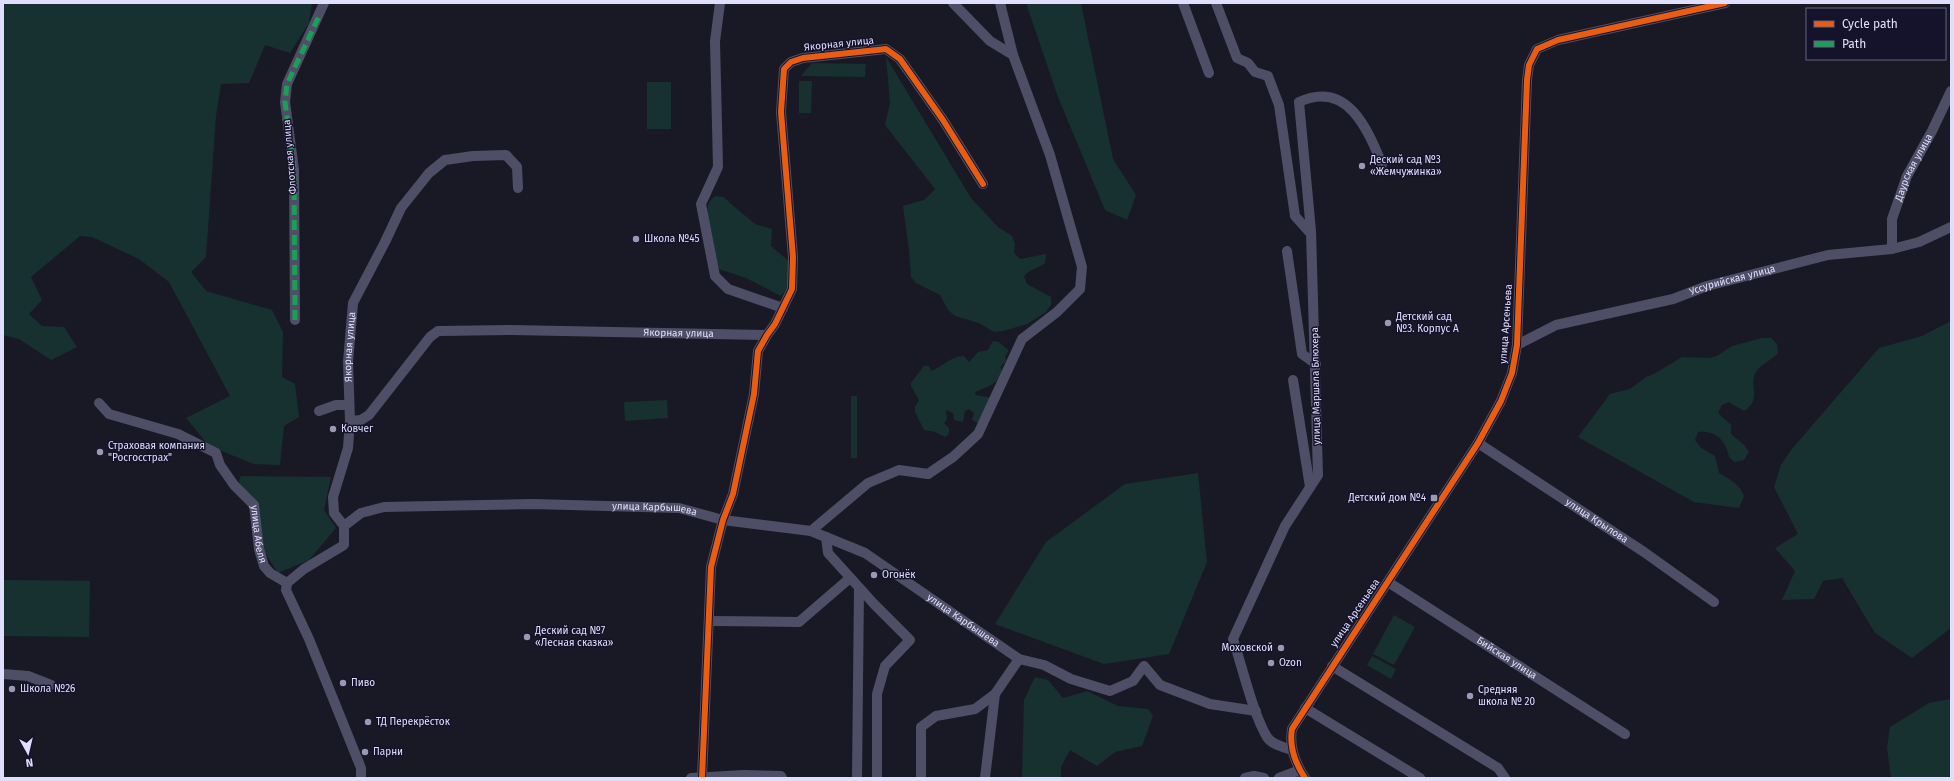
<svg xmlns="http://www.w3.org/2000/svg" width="1954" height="781" font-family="'Fira Sans',sans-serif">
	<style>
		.green { fill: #163130 }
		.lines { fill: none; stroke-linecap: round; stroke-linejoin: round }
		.minor { stroke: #4e4f66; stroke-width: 10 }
		.quiet { stroke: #1a9f57; stroke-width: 5; stroke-dasharray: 10 5; stroke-linecap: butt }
		.cycleway-casing { stroke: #15132b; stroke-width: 8 }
		.cycleway { stroke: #e95d12; stroke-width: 6 }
		.poi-dot { fill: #9a99b1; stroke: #15132b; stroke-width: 1.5 }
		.labels { text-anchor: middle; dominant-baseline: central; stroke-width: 3; stroke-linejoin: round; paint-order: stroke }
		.street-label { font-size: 10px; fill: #e0defd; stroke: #15132b }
		.poi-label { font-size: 10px; fill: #e0defd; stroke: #15132b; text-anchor: start }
	</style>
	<rect width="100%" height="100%" fill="#191925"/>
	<g class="green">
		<path d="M3,3H312L309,23L290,53L265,45L249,83L221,84L216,116L206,257L191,272L206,291L272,310L283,332L282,377L295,384L299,417L284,426L280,465L254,464L209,446L186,418L230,396L169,282L139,259L92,237L80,236L31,277L42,300L29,314L42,326L64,327L77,347L51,360L19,339L3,335Z"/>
		<path d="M1026,3H1081L1113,159L1136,195L1127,220L1105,210L1058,97Z"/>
		<path d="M886,57L971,198L998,227L1012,236L1015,244L1014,253L1020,259L1046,254L1045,263C1038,268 1030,269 1024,276L1027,284L1051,297V305L1046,312L1027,324L1003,331L994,332L979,323L955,316L948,310L940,295L916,283L911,277L909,250L903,206L924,200L935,189L885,125L890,103Z"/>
		<path d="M812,63L866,64L865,77L801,76Z"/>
		<path d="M799,81H812L811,113H799Z"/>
		<rect x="647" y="82" width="24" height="47"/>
		<path d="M715,196L724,197L730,203L755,224L772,229L771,246L791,263L788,287L781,296L746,278L719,269C714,256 703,215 709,203C710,200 713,198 715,196Z"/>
		<path d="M1951,321V628L1912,658L1875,633L1842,578L1823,581L1814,599L1782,600L1795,571L1775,548L1798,534L1774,487L1781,465L1791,450L1879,348L1922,336Z"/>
		<path d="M1762,338H1771L1777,344L1778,353C1772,360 1763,363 1758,369C1746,384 1764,399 1744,411L1729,402L1722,405L1718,413L1731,425V434L1744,445L1749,452L1744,460L1735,462L1729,457C1726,440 1715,430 1698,432L1695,440L1700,447L1715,456L1719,473C1730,480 1739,483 1744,496L1739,508L1694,502L1578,437L1610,394L1630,389L1646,377L1654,374L1682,357L1709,358L1717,356L1732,346Z"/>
		<path d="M993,341L999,342L1008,350V352L1005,356L1006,361L1000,367L1002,370C997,386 988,386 975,392L976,395L992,398L978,423L972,420L974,413L969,409L965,411L963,422L954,420L953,413L946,410L947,419L944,423L949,428V434L945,437L935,432L924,430L915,412V407L919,400L911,386V383L924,366H929L931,371C942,367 951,356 964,356L969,362L978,352L988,350Z"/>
		<rect x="851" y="396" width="6" height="62"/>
		<path d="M667,400L668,418L625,421L624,402Z"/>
		<path d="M1198,473L1207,562L1169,654L1104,664L995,624L1046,542L1125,484Z"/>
		<path d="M241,476L331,477L324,510L336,528L309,560L278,573L263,550L256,506L241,487L239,481Z"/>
		<path d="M3,580L90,581L89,637L3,636Z"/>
		<path d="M1394,615L1415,627L1394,665L1373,654Z"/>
		<path d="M1372,656L1396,669L1391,679L1367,665Z"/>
		<path d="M1035,677L1048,680L1063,698L1087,691L1118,706L1148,709L1153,716L1142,746L1115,752L1097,766L1070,750L1061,767V778H1022L1024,700Z"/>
		<path d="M1951,699V778H1891L1887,748L1890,727L1929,703Z"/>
	</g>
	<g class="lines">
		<g class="minor">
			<path d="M720,3L715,41L718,167L701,204L715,276L728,289L783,308"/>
			<path d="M953,3L990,41L1013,55"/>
			<path d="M1183,3L1209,73"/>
			<path d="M1216,3L1237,58L1248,63L1255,72L1268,76L1279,105L1295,216L1311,234"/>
			<path id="s1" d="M1892,249V219L1907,176L1932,131L1951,91"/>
			<path d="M1287,251L1302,354L1316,364"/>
			<path d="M295,320L294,170L285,102L287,84L324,3"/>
			<path id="s2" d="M1517,345L1556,325L1673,299L1707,286L1828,255L1892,249L1919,242L1951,227"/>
			<path d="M1293,380L1310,487"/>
			<path id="s3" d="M99,403L109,414L178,434L216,453L220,465L234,485L254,505L259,549L264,566L270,573L287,583"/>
			<path d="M319,411L336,405H348"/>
			<path id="s4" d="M350,421L361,420L369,415L430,337L438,331L512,330L767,335"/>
			<path id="s5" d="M1478,443L1644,552L1714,602"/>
			<path id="s6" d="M344,526L361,513L384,507L533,504L679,508L723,520L811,531L865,553L1019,659L1044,665L1071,679L1110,691L1133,681L1144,666L1160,685L1210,704L1256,711"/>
			<path id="s7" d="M344,526L334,513L333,497L348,448L350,421L348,362L353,303L385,242L401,208L429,173L445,160L473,156L506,155L517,167L518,188"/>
			<path d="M811,531L868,483L899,470L928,474L953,457L978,434L1022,339L1057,312L1080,289L1082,267L1050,155L1013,55L1000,3"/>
			<path d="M826,537L828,553L874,604L910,640L885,666L877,694V778"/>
			<path id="s8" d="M1388,582L1625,734"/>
			<path d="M287,583L286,590L309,639L361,768V778"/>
			<path d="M287,583L304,569L344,545V526"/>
			<path d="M709,621L799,622L850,578"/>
			<path d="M1332,666L1498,768L1505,778"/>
			<path d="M3,674L28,676L51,685"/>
			<path d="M1305,708L1420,778"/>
			<path d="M1292,750C1283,747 1272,745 1267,737C1253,714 1242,666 1233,639L1285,526L1318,475L1311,231L1299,102C1347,80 1367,128 1382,164"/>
			<path d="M691,778L744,775L781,776L782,778"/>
			<path d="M702,778L711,567L723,520L733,494L754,394L758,351L767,335L775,324L792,289L793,257L781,112L784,69L791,62L803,58L886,49L900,59L943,120L983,184"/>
			<path d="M857,778L859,588"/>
			<path d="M921,778V727L936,716L975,709L995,694"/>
			<path d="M985,778L995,694L1019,659"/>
			<path d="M1245,778L1254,776L1264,778"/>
			<path d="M1279,778L1300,770"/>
			<path d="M1305,778C1295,763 1289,747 1292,729L1478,443L1501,401L1512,373L1517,345L1527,80L1529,65L1537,49L1558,40L1725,3"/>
		</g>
		<path class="quiet" d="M295,320L294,170L285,102L287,84L320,14"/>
		<g class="cycleway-casing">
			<g id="cycleway">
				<path d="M702,778L711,567L723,520L733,494L754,394L758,351L767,335L775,324L792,289L793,257L781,112L784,69L791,62L803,58L886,49L900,59L943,120L983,184"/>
				<path d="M1305,778C1295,763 1289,747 1292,729L1478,443L1501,401L1512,373L1517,345L1527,80L1529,65L1537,49L1558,40L1725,3"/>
			</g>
		</g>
		<use href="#cycleway" class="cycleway"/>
	</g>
	<g class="poi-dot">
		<circle cx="1362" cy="166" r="4"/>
		<circle cx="636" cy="239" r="4"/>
		<circle cx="1388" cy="323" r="4"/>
		<circle cx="333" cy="429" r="4"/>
		<circle cx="100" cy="452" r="4"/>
		<rect x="1430" y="494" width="8" height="8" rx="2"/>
		<circle cx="874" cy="575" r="4"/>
		<circle cx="527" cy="637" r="4"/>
		<circle cx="1281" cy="648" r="4"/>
		<circle cx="1271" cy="663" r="4"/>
		<circle cx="343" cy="683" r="4"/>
		<circle cx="12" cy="689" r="4"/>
		<circle cx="1470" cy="696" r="4"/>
		<circle cx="368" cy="722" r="4"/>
		<circle cx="365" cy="752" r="4"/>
	</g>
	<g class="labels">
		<g class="street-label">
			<text transform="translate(839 44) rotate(-6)">Якорная улица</text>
			<text transform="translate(290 157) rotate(-95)">Флотская улица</text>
			<text stroke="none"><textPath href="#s1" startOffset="86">Даурская улица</textPath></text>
			<text stroke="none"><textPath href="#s2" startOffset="226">Уссурийская улица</textPath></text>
			<text transform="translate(1506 324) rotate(-86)">улица Арсеньева</text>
			<text stroke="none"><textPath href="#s4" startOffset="370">Якорная улица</textPath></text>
			<text stroke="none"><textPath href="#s7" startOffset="185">Якорная улица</textPath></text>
			<text transform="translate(1316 386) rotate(-91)">улица Маршала Блюхера</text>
			<text stroke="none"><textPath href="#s6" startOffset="316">улица Карбышева</textPath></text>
			<text stroke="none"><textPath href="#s5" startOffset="142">улица Крылова</textPath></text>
			<text stroke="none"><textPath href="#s3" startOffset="224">улица Абеля</textPath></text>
			<text transform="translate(1355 613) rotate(-56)">улица Арсеньева</text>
			<text stroke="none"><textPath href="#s6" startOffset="652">улица Карбышева</textPath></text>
			<text stroke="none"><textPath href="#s8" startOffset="141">Бийская улица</textPath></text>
		</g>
		<g class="poi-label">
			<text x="1370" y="160">Деский сад №3<tspan x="1370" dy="12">«Жемчужинка»</tspan></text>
			<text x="644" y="239">Школа №45</text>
			<text x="1396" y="317">Детский сад<tspan x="1396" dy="12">№3. Корпус А</tspan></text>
			<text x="341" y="429">Ковчег</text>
			<text x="108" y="446">Страховая компания<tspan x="108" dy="12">"Росгосстрах"</tspan></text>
			<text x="1426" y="498" text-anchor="end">Детский дом №4</text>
			<text x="882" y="575">Огонёк</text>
			<text x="535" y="631">Деский сад №7<tspan x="535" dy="12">«Лесная сказка»</tspan></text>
			<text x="1273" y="648" text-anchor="end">Моховской</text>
			<text x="1279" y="663">Ozon</text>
			<text x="351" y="683">Пиво</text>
			<text x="20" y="689">Школа №26</text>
			<text x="1478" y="690">Средняя<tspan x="1478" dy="12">школа № 20</tspan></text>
			<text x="376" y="722">ТД Перекрёсток</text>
			<text x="373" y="752">Парни</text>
		</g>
	</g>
	<rect width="1954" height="781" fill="none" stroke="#e0defd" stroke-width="8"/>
	<rect x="1806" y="8" width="140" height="52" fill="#15132b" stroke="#66647f"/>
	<rect x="1814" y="21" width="20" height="6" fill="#e95d12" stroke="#66647f"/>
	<text x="1842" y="28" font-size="12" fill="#e0defd">Cycle path</text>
	<rect x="1814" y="41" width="20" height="6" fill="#1a9f57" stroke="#66647f"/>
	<text x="1842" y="48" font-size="12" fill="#e0defd">Path</text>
	<g transform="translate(28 753) rotate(172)" stroke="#15132b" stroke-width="3" paint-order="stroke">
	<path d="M0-3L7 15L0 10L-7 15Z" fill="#e0defd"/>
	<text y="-6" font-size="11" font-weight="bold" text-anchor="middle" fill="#e0defd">N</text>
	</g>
</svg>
